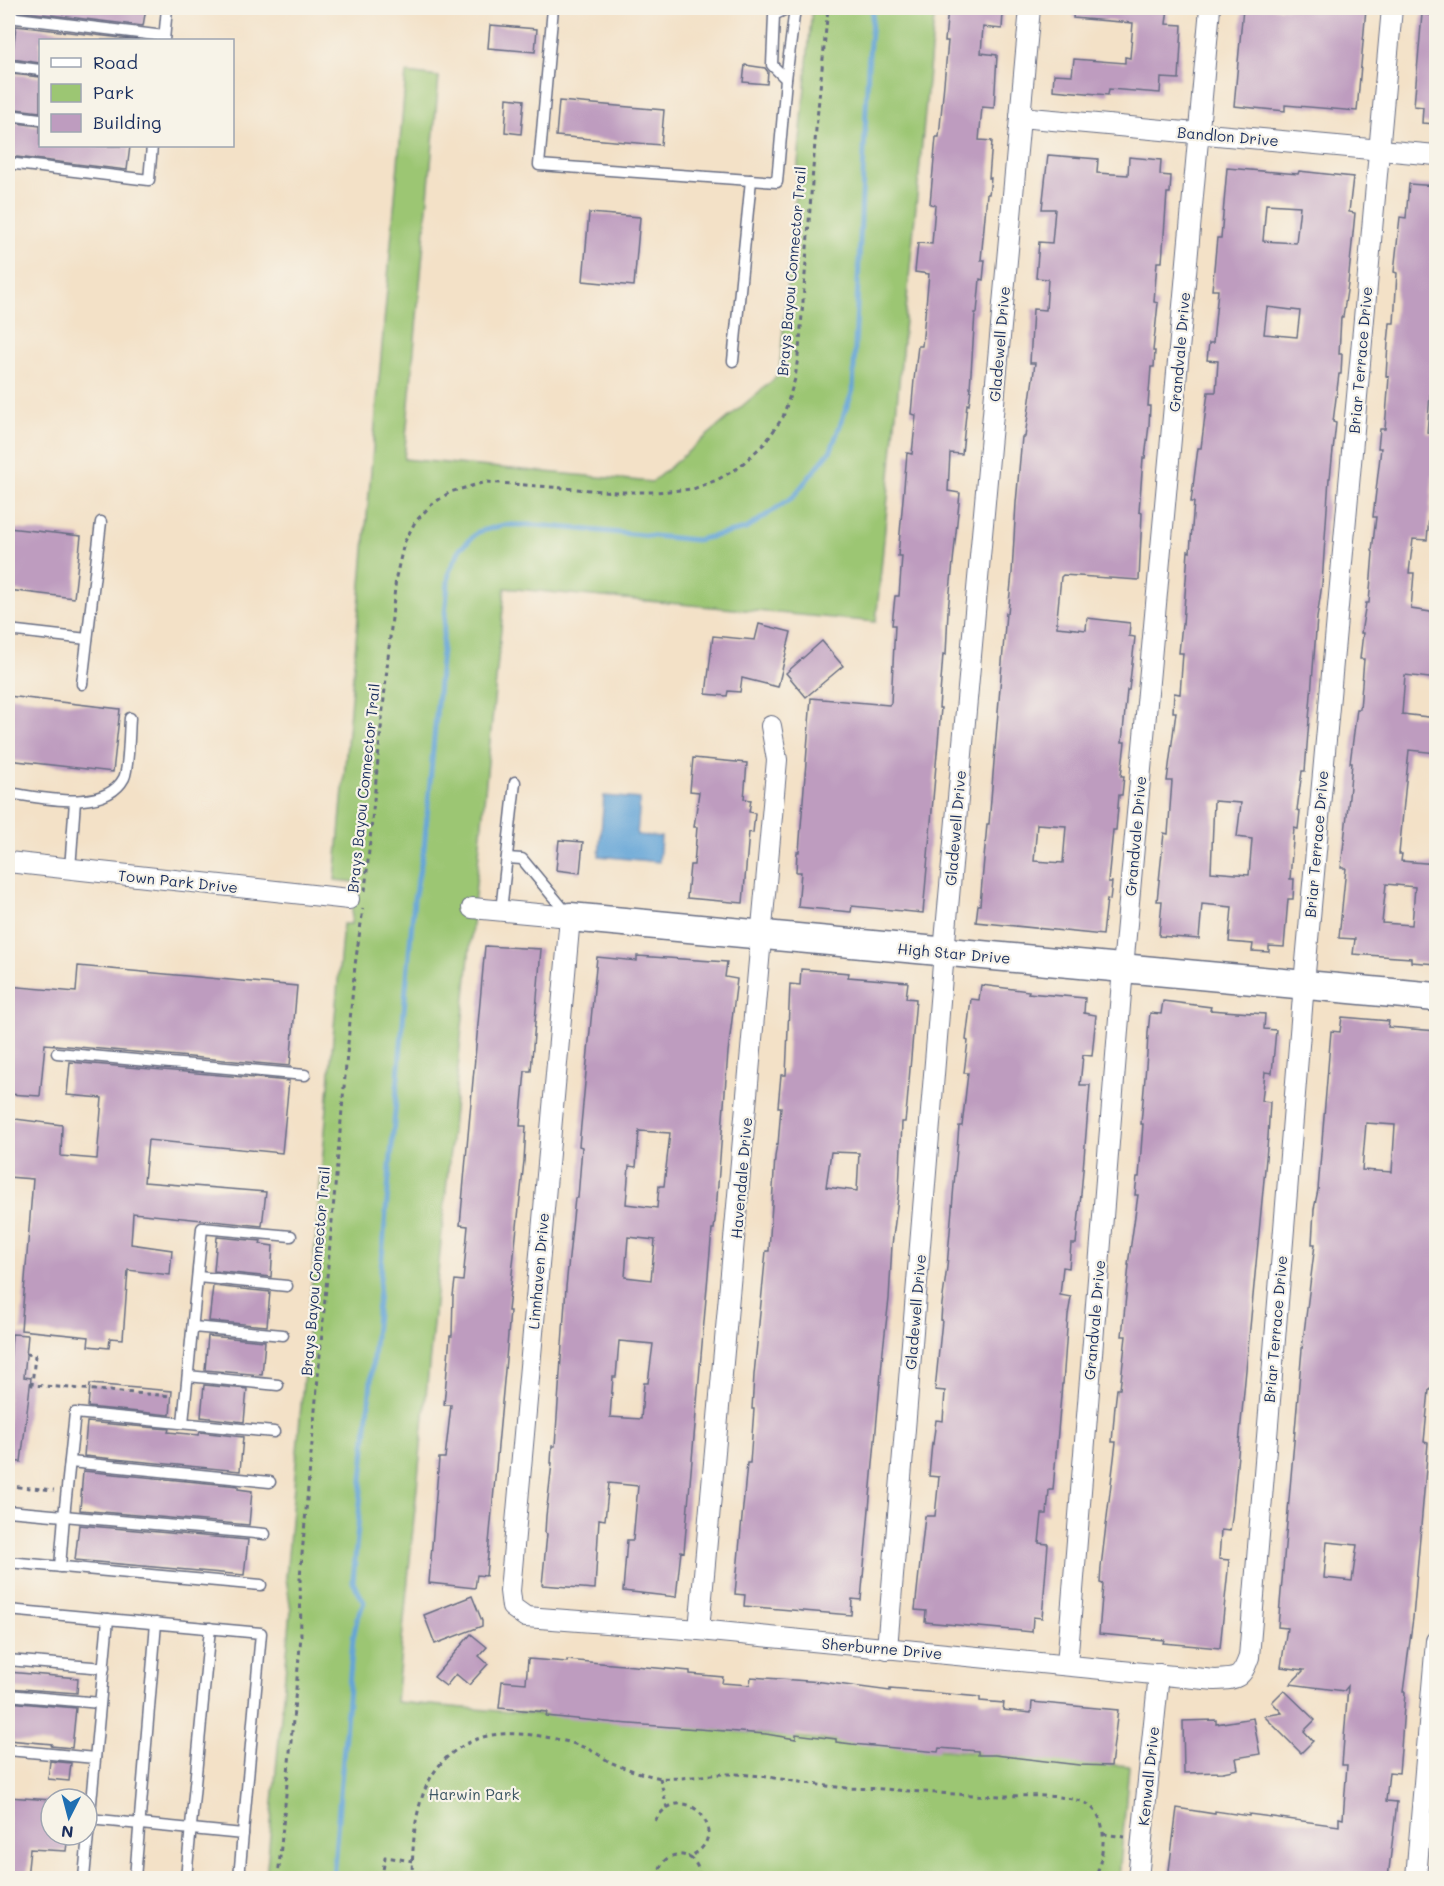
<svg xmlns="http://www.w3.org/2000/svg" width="1444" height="1886" font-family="Mali,sans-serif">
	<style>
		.green { fill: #9cc673; stroke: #5c7a68; stroke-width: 1.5 }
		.water { fill: #63a4d7; stroke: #3f6a9a; stroke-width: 1.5 }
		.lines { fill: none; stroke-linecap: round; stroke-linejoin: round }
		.stream { stroke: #63a4d7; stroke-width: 5 }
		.building { fill: #be9cbf; fill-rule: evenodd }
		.lane-casing { stroke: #676d83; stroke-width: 13 }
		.street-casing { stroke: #676d83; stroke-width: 22 }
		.secondary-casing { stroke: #676d83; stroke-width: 31 }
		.path { stroke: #676d83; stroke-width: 3; stroke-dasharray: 4.5 4.5; stroke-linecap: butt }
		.lane { stroke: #fff; stroke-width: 10 }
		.street { stroke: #fff; stroke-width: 20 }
		.secondary { stroke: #fff; stroke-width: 28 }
		.labels { text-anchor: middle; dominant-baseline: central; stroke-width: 4.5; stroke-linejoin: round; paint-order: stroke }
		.street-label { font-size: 15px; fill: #1b2f5e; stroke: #f7f3e8 }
		.park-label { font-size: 15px; fill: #3b5563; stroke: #f7f3e8 }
	</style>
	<rect width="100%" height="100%" fill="#f7f3e8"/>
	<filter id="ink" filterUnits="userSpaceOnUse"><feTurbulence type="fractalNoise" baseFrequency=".0167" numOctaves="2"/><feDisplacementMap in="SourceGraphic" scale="12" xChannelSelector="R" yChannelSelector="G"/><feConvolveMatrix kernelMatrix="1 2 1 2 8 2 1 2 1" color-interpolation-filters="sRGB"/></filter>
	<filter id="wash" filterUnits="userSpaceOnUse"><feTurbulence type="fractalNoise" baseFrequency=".008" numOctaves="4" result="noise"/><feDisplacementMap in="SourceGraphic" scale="24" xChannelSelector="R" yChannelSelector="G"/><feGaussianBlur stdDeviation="1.35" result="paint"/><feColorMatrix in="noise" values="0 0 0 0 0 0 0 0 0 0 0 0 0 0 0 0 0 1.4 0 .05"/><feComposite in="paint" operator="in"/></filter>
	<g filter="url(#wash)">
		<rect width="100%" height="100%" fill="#f3e1c7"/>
		<path class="green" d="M812,8H935L876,622L505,588L396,1702L1129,1766L1119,1878H266L291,1610L286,1578L343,924H351L355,882L335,880L406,73L439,77L404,459L652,482L779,375Z"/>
		<path class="water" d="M604,796L640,799L637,835L661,837L659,862L599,856Z"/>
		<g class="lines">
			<path class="stream" d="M333,1878L353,1639L357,1619L364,1602L353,1582L414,899L424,849L449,572L460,549L478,532L504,525H536L696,540L746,529L793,497L831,450L853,390L868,67L873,8"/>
		</g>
		<g id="blocks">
			<g class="building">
				<path d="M18,8H146L143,26L18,11Z"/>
				<path d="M948,8L1003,13L1002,29L983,27L981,53L997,55L994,108L982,107L979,140L992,141L989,178H991L989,194H987L981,260H985L983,280L980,279L977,313H975L970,388H971L969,405L967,404L962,454L950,453L948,491L960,493L948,611L946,655L943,654L939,708H941L923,913L852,906L851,912L798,907L801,872H796L797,852H799L811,698L889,705L891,703L895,625H892L895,596H899L902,556H898L907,453L912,454L916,415L911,414L914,380L918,346H922L929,274L915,272L918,243L932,244L935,205L930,204L936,137H939L948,41H945Z"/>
				<path d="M1074,8H1168L1166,24L1182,25L1179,79L1161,78L1160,93L1109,89L1108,95L1053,90L1054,74L1072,75L1074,59L1125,63V57L1130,58L1133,23L1073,18Z"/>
				<path d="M1243,8H1366L1357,111L1285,105V111L1234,106Z"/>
				<path d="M1422,14L1437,16V124L1422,123L1423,107L1414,106Z"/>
				<path d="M490,25L537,29L535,52L488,48Z"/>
				<path d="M16,26L139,40H40V63L12,59Z"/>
				<path d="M745,65L765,68L768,72L767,84L743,82Z"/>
				<path d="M11,74L40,77V112L8,108Z"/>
				<path d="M507,98L524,100L521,134L505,132Z"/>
				<path d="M559,101L664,110L661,145L556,136Z"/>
				<path d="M8,122L40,126V146H130L127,170L8,156Z"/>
				<path d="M1048,155L1098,159L1097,173L1128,175L1129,157L1161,160L1160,175L1171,176L1170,193H1167L1162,262H1157L1154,302L1158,303L1153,351H1155L1154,367H1151L1148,406H1150L1149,425L1145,458H1143L1139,512L1142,513L1139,580L1063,575L1061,577L1057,618V627L1086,630L1087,618L1130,623L1129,636L1135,637L1129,690H1127L1122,742H1125L1121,776H1124L1122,795H1119L1116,830H1113L1108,882H1112L1110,900L1107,899L1103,935L976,922L978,905H980L987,824H989L1006,613H1008L1012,573L1016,503L1022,437H1025L1035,363H1030L1033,309L1046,310L1048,279L1036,278L1039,242L1052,243L1055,209H1042ZM1037,824L1066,826L1063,863L1034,861Z"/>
				<path d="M1227,168L1298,174L1299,171L1353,177L1349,212L1355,213L1348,284L1343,317H1341L1339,354H1342L1341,374H1339L1333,422L1336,423L1330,478H1329L1322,584L1317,618L1305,771H1302L1297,810L1300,811L1298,829L1294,828L1290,879H1294L1293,899H1288L1284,947L1269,946V952L1252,951L1253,944L1229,942L1232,907L1202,904L1199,939L1159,936L1162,901H1157L1164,833L1168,834L1172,781H1167L1176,712H1173L1174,693L1180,694L1183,653H1179L1182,624H1183L1188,551L1190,552L1194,502H1191L1198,448H1201L1208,392H1216L1218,361L1207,360L1209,343H1213L1218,290H1212L1217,238H1221ZM1266,204L1300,206L1296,243L1263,241ZM1267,307L1300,311L1297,337L1264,334ZM1214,801L1241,803L1237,837L1252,839L1249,875L1211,872Z"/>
				<path d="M1409,184L1437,186V396L1430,395L1427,433L1437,434V464H1434L1427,540L1413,539L1409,573H1414L1411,609L1437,613V679L1405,675L1402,714L1437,718V753L1409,750L1399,854H1402L1401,861L1437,864V964L1411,962V958L1353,954L1355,939L1339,938L1346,868H1341L1349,797L1352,763H1350L1357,709H1360L1364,659H1360L1363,633H1361L1366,603H1369L1373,552L1372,551L1376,517H1373L1381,448H1378L1380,429H1385L1389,377L1386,376L1388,343L1390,323H1394L1397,273L1394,272L1400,217L1406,218ZM1386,884L1415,887L1412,925L1382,923Z"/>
				<path d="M589,213L640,217L634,286L583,281Z"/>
				<path d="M8,528L81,536L74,598L8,590Z"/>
				<path d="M759,624L791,632L778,687L742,678L740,692L728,691L727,696L706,694L713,636L755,640Z"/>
				<path d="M822,641L843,666L806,697L786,673Z"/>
				<path d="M8,696L120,709L113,772L8,760Z"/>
				<path d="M693,758L747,763L744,799L751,800L749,812L755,813L753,833L749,832L743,903L687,898L690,865H694L697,827H694L699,792L690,791Z"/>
				<path d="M559,840L583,842L580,873L556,870Z"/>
				<path d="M485,946L541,949L531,1071H525L520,1126H526L524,1161L508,1311H510L506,1359L486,1576L477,1575L475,1588L429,1583L439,1458H445L451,1405H444L450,1336H452L453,1296L455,1280L463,1281L468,1226L460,1225Z"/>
				<path d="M637,956L727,962L725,977L737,979L728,1052L716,1211L714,1229H712L684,1552L681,1551L676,1597L623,1591L627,1540H633L638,1486L609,1483L605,1520L599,1519L595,1589L542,1585L547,1534L545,1533L546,1516L552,1463H551L552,1446H555L566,1287L575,1198H578L582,1147L579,1146L597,957L637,961ZM639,1131L670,1133L664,1186H659L657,1208L626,1204L629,1166L636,1167ZM628,1237L655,1240L651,1280L625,1277ZM619,1341L653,1344L648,1383H644L641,1419L610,1417L613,1377H616Z"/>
				<path d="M78,966L297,986L290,1066L45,1044L40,1096L8,1094V986L76,992Z"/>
				<path d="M801,969L849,973L848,977L908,982L906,998L916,999L907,1104L905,1122H902L899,1191L892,1245L889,1299L883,1350L861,1600L852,1599L851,1615L744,1606L745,1595L735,1594L747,1463H750L754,1409H752L754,1375L766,1251H769L775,1157L777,1144L778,1145L781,1107H778L781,1075H786L790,984L800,985ZM831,1152L859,1153L857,1191L826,1187Z"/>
				<path d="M981,985L1029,991L1028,993L1085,998L1084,1013L1096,1015L1092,1056L1083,1055L1080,1085H1090L1081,1194L1076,1244H1071L1069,1268L1063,1267L1060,1295L1071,1297L1068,1315L1063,1384H1062L1053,1490H1049L1047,1514H1042L1039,1543L1048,1544L1042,1618L1033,1617L1032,1632L925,1622L926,1611L915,1610L925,1516H935L939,1477L929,1476L932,1443L933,1444L936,1420L943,1421L945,1391L935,1390L942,1320H941L942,1304L947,1267L959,1126H962L968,1073H964L968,1041L966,1040L971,999L979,1000Z"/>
				<path d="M1163,1001L1211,1007L1210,1010L1265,1014L1264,1029L1276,1030L1272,1073L1265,1072L1262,1101L1270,1102L1268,1137L1232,1518L1230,1531L1221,1530L1219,1559L1229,1560L1220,1648L1163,1643L1164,1640L1099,1634L1103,1584L1100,1583L1101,1567L1116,1442H1112L1115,1406L1117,1389H1120L1126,1336H1122L1129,1265H1128L1138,1195H1135L1137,1177H1139L1143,1124H1141L1147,1054L1148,1033L1150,1013L1161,1014Z"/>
				<path d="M1342,1017L1389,1021L1388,1027L1437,1031V1353L1431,1390H1429L1424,1442L1428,1443L1425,1480L1413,1618L1403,1692H1405L1401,1749L1399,1773L1389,1772L1386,1801L1397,1802L1388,1878H1168L1177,1808L1215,1814V1811L1249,1816V1814L1339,1826V1818L1343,1819L1347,1765H1342L1348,1686L1344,1691L1290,1684L1304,1670L1281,1667L1287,1628L1278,1627L1302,1349L1315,1244H1312L1314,1209L1318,1190L1331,1031L1340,1032ZM1366,1123L1395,1125L1392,1172L1362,1170ZM1327,1542L1357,1545L1352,1581L1324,1578Z"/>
				<path d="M70,1062L289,1081L282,1153L148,1140L144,1182L266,1192L262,1226L133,1213L131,1244L172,1250L170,1275L128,1270L123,1339L110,1338L109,1348L88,1346L89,1337L21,1330L33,1179L8,1177V1118L62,1125L61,1156L97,1159L102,1098L67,1095Z"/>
				<path d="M217,1237L261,1241L260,1244L273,1246L271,1277L214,1271Z"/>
				<path d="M213,1286L270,1292L267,1326L209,1321Z"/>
				<path d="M12,1334L28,1335L24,1377L31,1378L21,1462L8,1461V1375L9,1376Z"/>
				<path d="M208,1336L265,1341L262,1375L205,1370Z"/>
				<path d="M90,1384L172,1391L170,1415L88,1407Z"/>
				<path d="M204,1385L247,1389L244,1422L201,1417Z"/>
				<path d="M87,1422L169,1429L168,1432L199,1435L200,1432L243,1437L240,1471L84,1456Z"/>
				<path d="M83,1471L238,1486V1489L252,1491L249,1525L80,1510Z"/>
				<path d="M79,1525L248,1540L244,1575L75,1560Z"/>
				<path d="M472,1596L482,1621V1626L435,1644L424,1615Z"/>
				<path d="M471,1634L487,1647L479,1656L488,1664L469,1685L456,1674L446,1686L434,1677Z"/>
				<path d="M528,1659L567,1662V1660L690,1671V1674L723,1677L722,1683L750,1685L751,1677L822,1682L890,1691V1689L927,1692L980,1697V1701L1004,1703L1003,1710L1031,1713L1032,1702L1118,1710L1111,1766L1079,1765L995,1755H978V1751L939,1748L938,1752L852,1744L836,1742V1739L796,1734V1739L766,1734L617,1723L546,1716L547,1712L499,1708L502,1681L526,1683Z"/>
				<path d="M8,1672L78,1678L77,1693L8,1688Z"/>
				<path d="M1284,1690L1315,1720L1304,1731L1313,1741L1301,1753L1264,1716L1282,1713L1272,1702Z"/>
				<path d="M8,1702L76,1708L72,1748L51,1746L52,1744L8,1740Z"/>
				<path d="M1253,1718L1260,1754L1236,1758L1238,1769L1223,1772L1184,1773L1183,1721L1216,1720V1724Z"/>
				<path d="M50,1761L71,1763L69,1781L48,1779Z"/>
				<path d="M8,1797L51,1800V1835H68L66,1851L30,1849L27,1878H8Z"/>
			</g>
		</g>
	</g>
	<g filter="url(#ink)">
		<use href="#blocks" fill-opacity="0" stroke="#676d83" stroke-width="1.5"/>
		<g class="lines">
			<g class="lane-casing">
				<g id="lane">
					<path d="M553,8L539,165L777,182L786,79L772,65L774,15L788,8"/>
					<path d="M8,17L164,36"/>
					<path d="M164,40L167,8"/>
					<path d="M8,66L40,70"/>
					<path d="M786,79L795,8"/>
					<path d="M8,115L40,119"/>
					<path d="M8,163L149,180L152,146"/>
					<path d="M733,361L751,180"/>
					<path d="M8,630L87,639"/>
					<path d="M82,684L101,522"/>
					<path d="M8,793C40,797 105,814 124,778C129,768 129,731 130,718"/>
					<path d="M507,858L522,859L570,917"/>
					<path d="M70,869L75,801"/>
					<path d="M501,911L515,782"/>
					<path d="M57,1053L305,1075"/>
					<path d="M198,1277L287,1286"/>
					<path d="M193,1327L283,1335"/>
					<path d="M188,1376L278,1385"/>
					<path d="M183,1423L202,1228L291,1236"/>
					<path d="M70,1462L270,1482"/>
					<path d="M8,1511L265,1534"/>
					<path d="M8,1562L261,1585"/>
					<path d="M60,1567L64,1516L75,1413L274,1432"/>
					<path d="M8,1610L261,1633L239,1878"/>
					<path d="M8,1660L104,1668"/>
					<path d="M8,1695L100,1703"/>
					<path d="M8,1750L95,1758"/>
					<path d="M89,1819L243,1834"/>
					<path d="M84,1878L108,1619"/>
					<path d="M135,1878L156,1623"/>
					<path d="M186,1878L210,1628"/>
				</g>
			</g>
			<g class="street-casing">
				<g id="street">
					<path d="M1020,117L1436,155"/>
					<path d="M8,862L349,899"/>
					<path d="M472,908L570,917L510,1591L512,1607L526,1617L699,1630L1215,1680C1238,1679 1241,1679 1249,1657L1304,984L1392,8"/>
					<path d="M699,1630L777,760L771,726"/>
					<path d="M887,1649L944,952L1030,8"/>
					<path d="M1067,1665L1123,968L1210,8"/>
					<path d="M1138,1878L1159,1674"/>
					<path d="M1416,1878L1436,1641"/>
				</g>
			</g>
			<g class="secondary-casing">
				<path id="secondary" d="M570,917L1436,997"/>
			</g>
			<g class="path">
				<path d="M365,891L396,577L404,543L415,522L431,505L450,492L486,482L615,492H656L693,489L717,480L738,468L766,442L783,417L795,379L800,341L816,129L828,8"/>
				<path d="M26,1354L35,1355L32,1385L172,1396"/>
				<path d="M8,1486L54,1490"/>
				<path d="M660,1778L667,1808"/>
				<path d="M655,1821C684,1773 737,1838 688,1857"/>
				<path d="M1103,1834L1125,1837"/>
				<path d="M278,1878L301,1636L300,1577L355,965L363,909"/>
				<path d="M382,1878L385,1857L413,1861"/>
				<path d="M412,1878C413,1822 417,1760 480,1738C508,1728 563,1737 590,1750C597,1753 603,1758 610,1762C620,1767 651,1777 662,1778C686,1780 710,1773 734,1774C769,1775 803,1784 837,1787C853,1789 868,1788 883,1789C922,1792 961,1795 1001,1796C1022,1796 1073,1793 1090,1806C1111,1822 1102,1857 1096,1878"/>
				<path d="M659,1878C657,1847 701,1847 699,1878"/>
			</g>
			<use href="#lane" class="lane"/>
			<use href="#street" class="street"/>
			<use href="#secondary" class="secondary"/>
		</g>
	</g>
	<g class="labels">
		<g class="street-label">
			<text transform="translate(1228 136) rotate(5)">Bandlon Drive</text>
			<text transform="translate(791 271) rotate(-85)">Brays Bayou Connector Trail</text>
			<text transform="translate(999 344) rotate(-85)">Gladewell Drive</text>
			<text transform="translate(1179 352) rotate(-85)">Grandvale Drive</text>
			<text transform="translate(1360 360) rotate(-85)">Briar Terrace Drive</text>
			<text transform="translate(363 788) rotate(-84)">Brays Bayou Connector Trail</text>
			<text transform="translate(955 828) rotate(-85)">Gladewell Drive</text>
			<text transform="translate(1135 836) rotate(-85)">Grandvale Drive</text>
			<text transform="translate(1316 844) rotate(-85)">Briar Terrace Drive</text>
			<text transform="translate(178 881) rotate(6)">Town Park Drive</text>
			<text transform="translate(954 953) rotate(5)">High Star Drive</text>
			<text transform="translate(741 1178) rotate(-85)">Havendale Drive</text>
			<text transform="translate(315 1271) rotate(-85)">Brays Bayou Connector Trail</text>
			<text transform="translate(538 1271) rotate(-85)">Linnhaven Drive</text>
			<text transform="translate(915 1312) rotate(-85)">Gladewell Drive</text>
			<text transform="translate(1094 1320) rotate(-85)">Grandvale Drive</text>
			<text transform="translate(1275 1329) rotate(-85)">Briar Terrace Drive</text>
			<text transform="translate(882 1648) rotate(5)">Sherburne Drive</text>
			<text transform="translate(1148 1776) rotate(-84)">Kenwall Drive</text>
		</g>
		<g class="park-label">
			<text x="474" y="1794">Harwin Park</text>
		</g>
	</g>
	<rect width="1444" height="1886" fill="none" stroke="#f7f3e8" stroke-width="30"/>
	<rect x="39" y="39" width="195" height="108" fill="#f7f3e8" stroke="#9fa5b1" stroke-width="1.5"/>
	<rect x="51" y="58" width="30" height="9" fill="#ffffff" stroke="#9fa5b1" stroke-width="1.5"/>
	<text x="93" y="69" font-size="18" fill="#1b2f5e">Road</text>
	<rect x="51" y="84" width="30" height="18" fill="#9cc673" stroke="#9fa5b1" stroke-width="1.5"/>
	<text x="93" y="99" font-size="18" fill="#1b2f5e">Park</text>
	<rect x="51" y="114" width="30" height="18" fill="#be9cbf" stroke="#9fa5b1" stroke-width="1.5"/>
	<text x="93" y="129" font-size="18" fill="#1b2f5e">Building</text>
	<g transform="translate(69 1817) rotate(186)"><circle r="28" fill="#f7f3e8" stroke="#9fa5b1" stroke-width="1.5"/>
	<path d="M0-4.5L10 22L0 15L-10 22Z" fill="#1f6fb2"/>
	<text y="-9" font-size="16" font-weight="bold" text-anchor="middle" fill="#1b2f5e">N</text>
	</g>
</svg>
